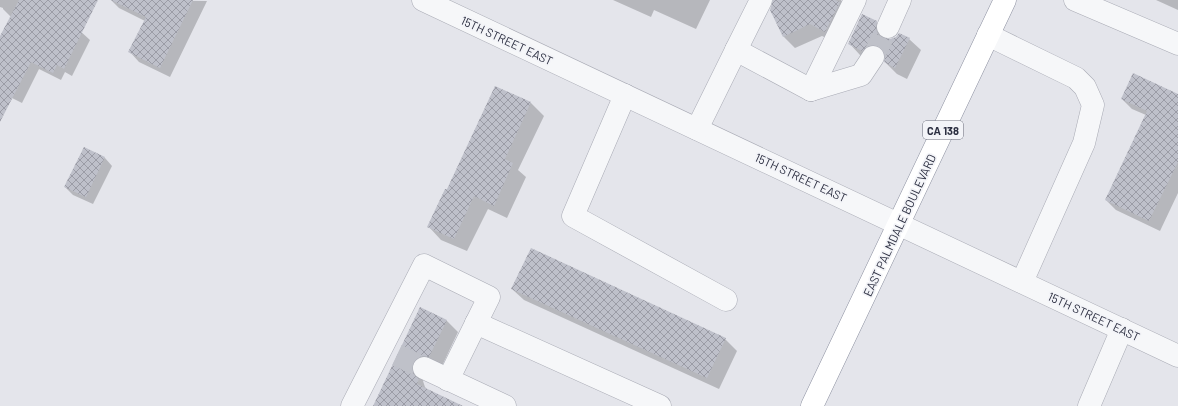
<svg xmlns="http://www.w3.org/2000/svg" width="1178" height="406" font-family="Barlow,sans-serif">
	<style>
		.shadow { fill: #0003 }
		.building { fill: url(#building-cross-hatch) }
		.lines { fill: none; stroke-linecap: round; stroke-linejoin: round }
		.minor-tunnel { stroke: #bfc1c9; stroke-width: 22; stroke-dasharray: 22 11; stroke-linecap: butt }
		.minor-casing { stroke: #a9abb5; stroke-width: 23 }
		.highway-casing { stroke: #8c90a0; stroke-width: 23 }
		.minor { stroke: #f6f7f9; stroke-width: 22 }
		.highway { stroke: #fff; stroke-width: 22 }
		.labels { text-anchor: middle; dominant-baseline: central; stroke-width: 3.5; stroke-linejoin: round; paint-order: stroke }
		.shield { fill: #f3f4f8; stroke: #686b79; stroke-width: 1 }
		.shield-label { font-size: 11px; font-weight: bold; fill: #2d3042 }
		.street-label { font-size: 12px; fill: #2d3042; stroke: #f3f4f8 }
	</style>
	<defs>
		<pattern id="building-cross-hatch" width="8" height="8" patternUnits="userSpaceOnUse"><rect width="8" height="8" fill="#bec0ca"/><path d="M0 0l8 8M0 8l8-8" fill="none" stroke="#9b9ca6"/></pattern>
	</defs>
	<rect width="100%" height="100%" fill="#e4e5eb"/>
	<g class="shadow">
		<path d="M0,0H46L90,40L72,76L65,72L61,80L39,69L22,103L0,92V38L11,17L3,9V8L0,7Z"/>
		<path d="M111,0L207,1L170,77L139,62L130,52L145,21L119,8Z"/>
		<path d="M613,0H710L696,29L654,10L651,17Z"/>
		<path d="M774,0H841L846,10L837,43L822,36L795,48L784,37L771,10Z"/>
		<path d="M1156,0H1178V10Z"/>
		<path d="M876,22L888,34L887,40L909,39L921,50L907,79L897,74L885,62L886,56L880,57L874,62L860,55L849,43Z"/>
		<path d="M496,87L531,103L544,116L518,170L526,177L507,218L488,209L467,251L441,240L429,227L448,191Z"/>
		<path d="M1178,95V193L1160,231L1116,210L1106,200L1146,115L1132,109L1122,99Z"/>
		<path d="M84,148L105,158L112,166L93,204L73,195L65,187Z"/>
		<path d="M512,289L725,339L737,351L719,389L524,300Z"/>
		<path d="M446,320L458,332L441,368L424,375L423,381L425,387L429,391L461,406H374Z"/>
	</g>
	<g class="building">
		<path d="M19,0H98L64,69L57,65L53,73L31,62L0,122V36Z"/>
		<path d="M111,0H193L160,68L128,52L146,17Z"/>
		<path d="M773,0H835L840,2L825,32L810,24L783,37L770,10Z"/>
		<path d="M862,14L877,21L876,29L878,35L883,38L890,39L896,37L899,33L910,38L895,68L884,62L885,57L884,52L880,46L874,45L868,46L862,51L848,44Z"/>
		<path d="M1133,73L1178,94V162L1149,221L1105,200L1147,111L1121,99Z"/>
		<path d="M495,86L531,102L505,159L513,163L494,206L474,196L454,239L427,227L445,189H447Z"/>
		<path d="M84,147L105,157L86,197L64,187Z"/>
		<path d="M531,248L726,338L707,378L511,289Z"/>
		<path d="M420,307L447,320L429,357L423,356L417,358L413,363L412,369L414,375L419,379L417,384L463,406H373Z"/>
	</g>
	<g class="lines">
		<g class="minor-tunnel">
			<path d="M873,57L888,27"/>
			<path d="M397,355L424,368"/>
		</g>
		<g class="minor-casing">
			<g id="minor">
				<path d="M423,0L1178,356"/>
				<path d="M1075,0L1178,44"/>
				<path d="M888,27L900,0"/>
				<path d="M988,35L1076,78L1085,87L1093,105L1084,143L1022,282"/>
				<path d="M736,50L761,0"/>
				<path d="M811,90L861,75L873,57"/>
				<path d="M625,95L573,216L726,300"/>
				<path d="M697,129L736,50L811,90L855,0"/>
				<path d="M476,323L660,406"/>
				<path d="M424,368L505,406"/>
				<path d="M352,406L424,265L489,297L448,380"/>
				<path d="M1089,406L1122,329"/>
			</g>
		</g>
		<g class="highway-casing">
			<path id="highway" d="M812,406L1005,0"/>
		</g>
		<use href="#minor" class="minor"/>
		<use href="#highway" class="highway"/>
	</g>
	<g class="labels">
		<rect class="shield" x="923" y="121" width="40" height="18" rx="3"/>
		<g class="shield-label">
			<text x="943" y="130">CA 138</text>
		</g>
		<g class="street-label">
			<text transform="translate(507 40) rotate(25)">15TH STREET EAST</text>
			<text transform="translate(801 177) rotate(25)">15TH STREET EAST</text>
			<text transform="translate(899 225) rotate(-65)">EAST PALMDALE BOULEVARD</text>
			<text transform="translate(1094 316) rotate(25)">15TH STREET EAST</text>
		</g>
	</g>
</svg>
